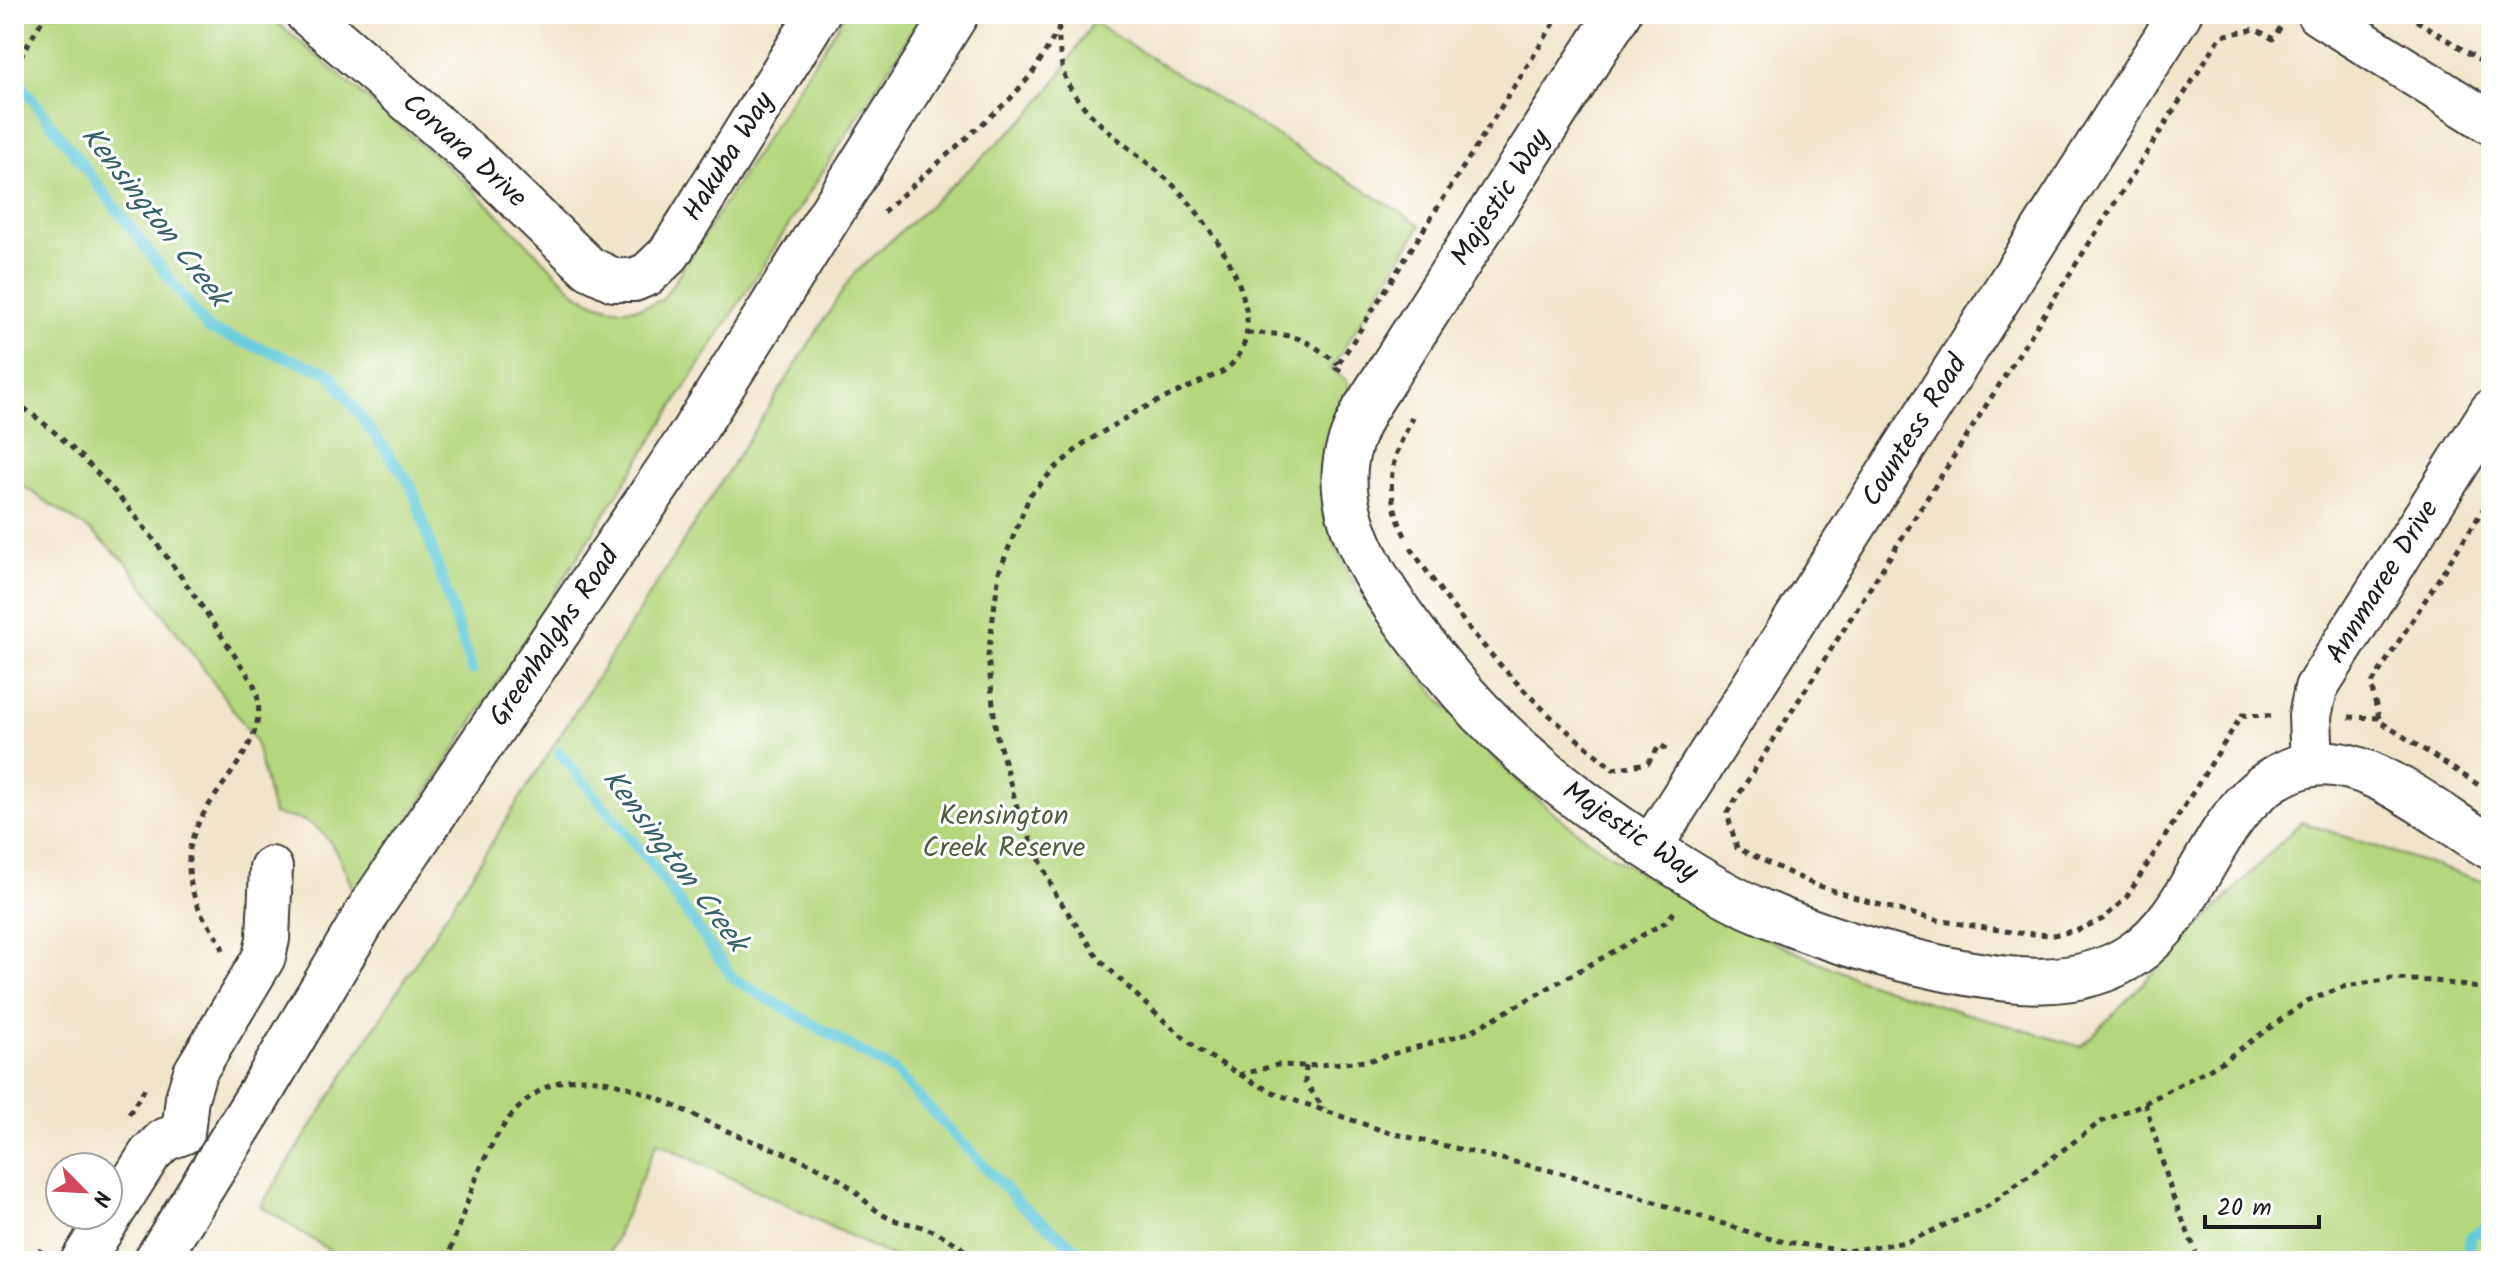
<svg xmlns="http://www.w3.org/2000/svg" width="2505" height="1275" font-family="Kalam,sans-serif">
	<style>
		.green { fill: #b5d67d; stroke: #68794c; stroke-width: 2 }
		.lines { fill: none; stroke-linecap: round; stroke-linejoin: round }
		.stream { stroke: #5ec9d8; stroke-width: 11 }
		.minor-casing { stroke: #3c3a36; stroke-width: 46 }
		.tertiary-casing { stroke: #3c3a36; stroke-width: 48 }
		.path { stroke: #3c3a36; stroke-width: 5; stroke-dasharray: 6 6; stroke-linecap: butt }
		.minor { stroke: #fff; stroke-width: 42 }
		.tertiary { stroke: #fff; stroke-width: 44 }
		.labels { text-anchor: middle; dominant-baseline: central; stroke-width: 6; stroke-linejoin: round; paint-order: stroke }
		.street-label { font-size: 28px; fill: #1c1c1c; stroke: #fff }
		.park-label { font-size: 28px; fill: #525d3e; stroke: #fff }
		.water-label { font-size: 30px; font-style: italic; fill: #366167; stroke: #fff }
	</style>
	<rect width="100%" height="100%" fill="#fff"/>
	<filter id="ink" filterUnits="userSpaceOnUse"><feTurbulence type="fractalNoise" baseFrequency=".0125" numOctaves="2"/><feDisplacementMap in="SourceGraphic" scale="16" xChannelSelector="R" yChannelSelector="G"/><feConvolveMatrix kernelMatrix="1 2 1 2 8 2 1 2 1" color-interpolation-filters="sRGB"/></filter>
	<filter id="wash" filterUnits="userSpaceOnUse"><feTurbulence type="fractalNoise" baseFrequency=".006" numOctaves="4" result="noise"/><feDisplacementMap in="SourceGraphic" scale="32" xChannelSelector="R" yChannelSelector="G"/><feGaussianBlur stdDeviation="1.8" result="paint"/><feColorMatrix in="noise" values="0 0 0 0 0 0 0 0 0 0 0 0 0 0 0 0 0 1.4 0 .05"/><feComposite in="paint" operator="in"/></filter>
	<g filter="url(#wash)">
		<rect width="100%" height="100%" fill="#f0e5ca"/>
		<g class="green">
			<path d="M14,14H267L467,183L577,294C608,311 631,315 663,299L845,14H923L358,902C347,877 336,838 311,824C301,818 284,817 273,814L255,740L126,562L92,532L14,480Z"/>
			<path d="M1093,22L1421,225L1331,369L1347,381L1350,390C1297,493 1331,559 1396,645C1455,723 1534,806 1617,859C1674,894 1733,924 1794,951C1818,961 1842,973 1867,982C1937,1007 2010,1025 2081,1047L2301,822L2491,884V1261H901L657,1142L606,1261H346L261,1206L852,276L1033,111L1061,73Z"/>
		</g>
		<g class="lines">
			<g class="stream">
				<path d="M14,75L208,329L329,373L411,485L472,670"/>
				<path d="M559,752L650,862L734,979L894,1071L1021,1205L1092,1261"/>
				<path d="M2466,1261L2471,1236L2491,1225"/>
			</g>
		</g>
	</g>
	<g filter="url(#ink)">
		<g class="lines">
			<g class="minor-casing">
				<g id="minor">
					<path d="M307,14L477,160L589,268L614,280H634L648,274L669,254L818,14"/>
					<path d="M2318,14L2491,123"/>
					<path d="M2312,765L2310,716L2316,688L2491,411"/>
					<path d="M1650,848L2180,14"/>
					<path d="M82,1261L150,1154L164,1140L183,1133L187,1098L195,1072L264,957L268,939L271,868"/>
				</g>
			</g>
			<g class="tertiary-casing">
				<g id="tertiary">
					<path d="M1618,14L1365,409C1356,427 1347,446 1345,467C1338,537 1399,615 1441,667C1505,746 1579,804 1665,858C1693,876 1722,894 1753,908C1815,936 1880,955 1946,969C2009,982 2078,992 2134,954C2205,906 2213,792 2303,766C2365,749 2439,818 2491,847"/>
					<path d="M156,1261L256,1100L372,905L687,442L956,14"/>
				</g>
			</g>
			<g class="path">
				<path d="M1058,14C1059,36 1058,66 1069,86C1096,131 1143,154 1179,191C1215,230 1283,327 1224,371L1139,410L1083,444L1054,469L1030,495L999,572L988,656L996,733L1019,814L1056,895L1100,960L1155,1013L1200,1051L1258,1085L1279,1095L1387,1132L1569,1175L1774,1240L1845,1251L1907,1242L1988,1206L2099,1123L2145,1103L2222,1062L2307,1001L2346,986L2392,979L2435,981L2491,990"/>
				<path d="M2406,14L2491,67"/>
				<path d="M14,68L46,14"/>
				<path d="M883,212L1010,99L1032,74L1068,14"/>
				<path d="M1247,333C1294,334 1302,335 1338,364"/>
				<path d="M1341,371L1336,368L1560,14"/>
				<path d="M14,401C118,473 184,580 253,683C282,749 189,796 189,860C188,879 194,902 204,918C211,929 219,937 223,950"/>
				<path d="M1405,536C1384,490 1388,463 1412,420L1409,418"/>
				<path d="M1411,548C1448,604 1491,659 1539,705C1562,728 1589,748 1613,769L1648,763L1660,745L1667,749"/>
				<path d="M2271,716L2242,715L2126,898L2103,919L2078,930L2053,935L2018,933L1936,920L1866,901L1813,884L1737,848L1727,813L2221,36L2256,29L2273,39L2282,25"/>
				<path d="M2349,717L2379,718L2381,722L2491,793"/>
				<path d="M2379,718L2371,685L2491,497"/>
				<path d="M1306,1066L1305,1082L1324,1109"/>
				<path d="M1239,1075L1277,1065L1306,1066L1367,1061L1468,1033L1666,922L1674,912"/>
				<path d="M2145,1103L2173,1197L2196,1252"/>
				<path d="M129,1114L147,1085"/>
				<path d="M34,1261L41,1249"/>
				<path d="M452,1261L449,1254C470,1199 488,1119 543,1089C601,1056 683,1114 737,1135C772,1149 805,1158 837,1178C855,1188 867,1206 885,1216C897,1223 912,1223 925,1228C943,1234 964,1247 976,1261"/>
			</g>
			<use href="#minor" class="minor"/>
			<use href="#tertiary" class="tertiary"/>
		</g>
	</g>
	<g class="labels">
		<g class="street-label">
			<text transform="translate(464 151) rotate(42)">Corvara Drive</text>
			<text transform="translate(729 157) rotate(-58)">Hakuba Way</text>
			<text transform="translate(1501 198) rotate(-57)">Majestic Way</text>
			<text transform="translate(1915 431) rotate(-58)">Countess Road</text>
			<text transform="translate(2383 582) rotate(-58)">Annmaree Drive</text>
			<text transform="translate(555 637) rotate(-56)">Greenhalghs Road</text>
			<text transform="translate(1630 832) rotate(34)">Majestic Way</text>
		</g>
		<g class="park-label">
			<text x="1004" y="816">Kensington<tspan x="1004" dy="32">Creek Reserve</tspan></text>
		</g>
		<g class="water-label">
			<text transform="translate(154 217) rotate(52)">Kensington Creek</text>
			<text transform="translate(674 861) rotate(53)">Kensington Creek</text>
		</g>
	</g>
	<rect width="2505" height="1275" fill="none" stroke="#fff" stroke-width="48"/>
	<g transform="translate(84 1191) rotate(114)"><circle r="38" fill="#ffffff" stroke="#a4a4a4" stroke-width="2"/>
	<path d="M0-6L14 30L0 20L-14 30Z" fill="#d1495b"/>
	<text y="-12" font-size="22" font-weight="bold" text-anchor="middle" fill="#1c1c1c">N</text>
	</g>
	<path d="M2205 1215v12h114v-12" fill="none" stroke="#1c1c1c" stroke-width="4"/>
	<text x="2217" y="1215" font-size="24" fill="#1c1c1c" stroke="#ffffff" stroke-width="6" paint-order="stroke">20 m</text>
</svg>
